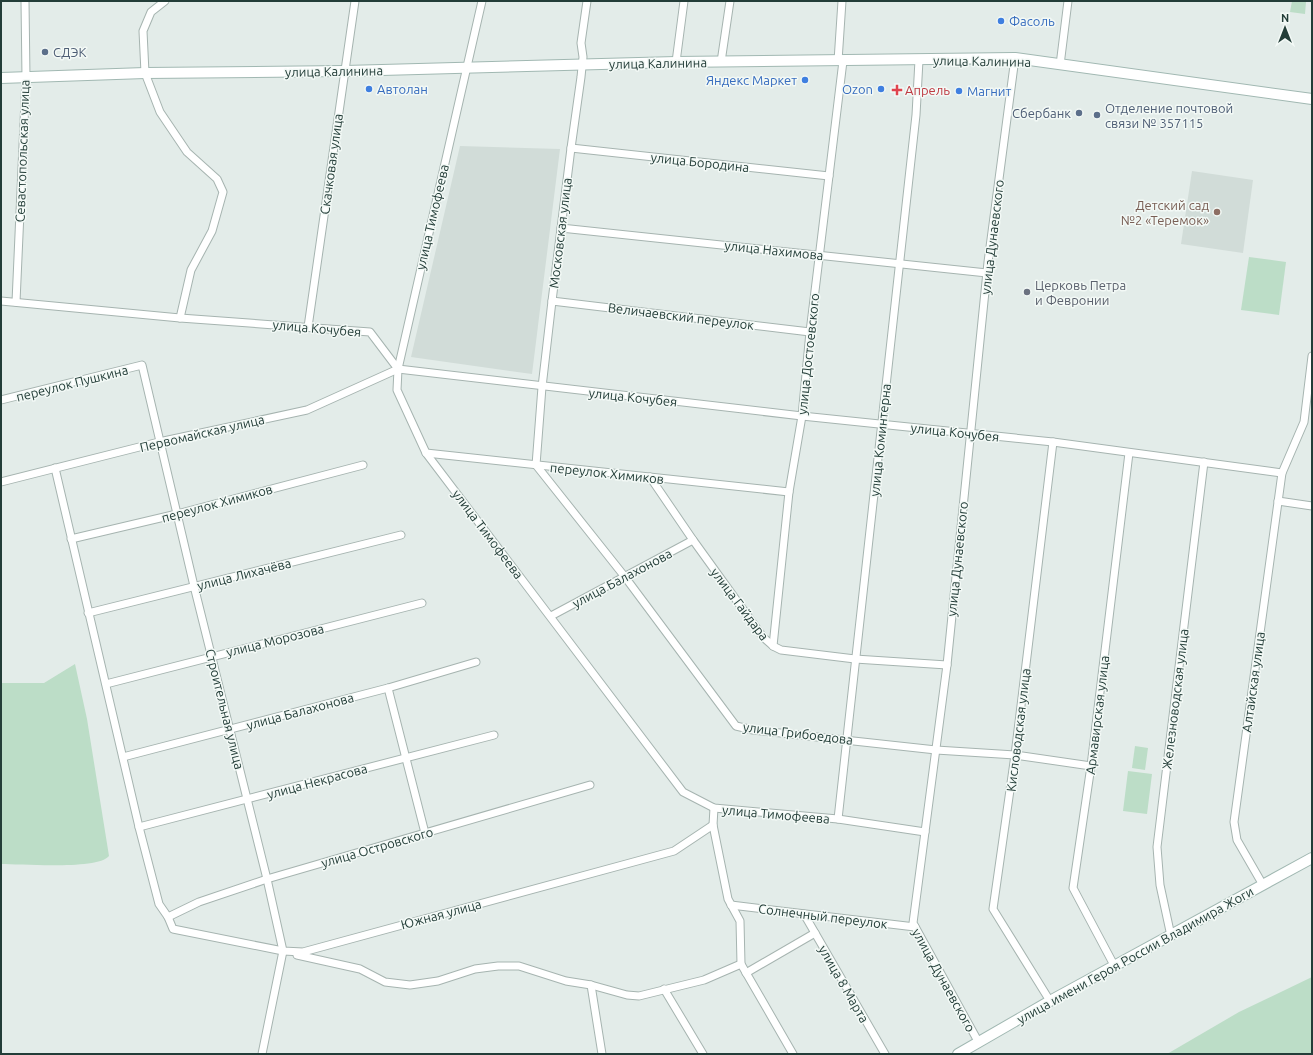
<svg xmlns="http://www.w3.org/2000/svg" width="1313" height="1055" font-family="Ubuntu,sans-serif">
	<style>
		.built { fill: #d1dcd8 }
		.green { fill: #bcddc7 }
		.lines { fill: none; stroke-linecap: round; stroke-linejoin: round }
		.minor-casing { stroke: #a6b4b0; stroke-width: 9 }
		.secondary-casing { stroke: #a1b8b2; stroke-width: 12 }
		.minor { stroke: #fff; stroke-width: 7 }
		.secondary { stroke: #fff; stroke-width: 10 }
		.shop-dot { fill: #3f7fe0; stroke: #f3f9f6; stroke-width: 1.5 }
		.service-dot { fill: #5c6f8a; stroke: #f3f9f6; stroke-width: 1.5 }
		.health-dot { fill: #e0444e; stroke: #f3f9f6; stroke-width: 1.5 }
		.education-dot { fill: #8d6e63; stroke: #f3f9f6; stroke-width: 1.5 }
		.worship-dot { fill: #6b7280; stroke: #f3f9f6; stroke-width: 1.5 }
		.labels { text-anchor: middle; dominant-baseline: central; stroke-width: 3; stroke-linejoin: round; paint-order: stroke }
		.shop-label { font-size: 13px; fill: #366cbe; stroke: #f3f9f6; text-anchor: start }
		.service-label { font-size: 13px; fill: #4e5e75; stroke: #f3f9f6; text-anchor: start }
		.street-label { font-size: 13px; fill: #233d38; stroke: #f3f9f6 }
		.health-label { font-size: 13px; fill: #be3a42; stroke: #f3f9f6; text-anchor: start }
		.education-label { font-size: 13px; fill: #785e54; stroke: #f3f9f6; text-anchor: end }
		.worship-label { font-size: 13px; fill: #5b616d; stroke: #f3f9f6; text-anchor: start }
	</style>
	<rect width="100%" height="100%" fill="#e3ece9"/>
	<g class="built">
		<path d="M460,146L560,149L532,374L411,357Z"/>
		<path d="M1192,171L1253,180L1243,253L1181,244Z"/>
	</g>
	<g class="green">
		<path d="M1292,1L1306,2L1305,14L1290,12Z"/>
		<path d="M1249,257L1286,262L1279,315L1241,310Z"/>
		<path d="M75,664L87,719L109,856C98,870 21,864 1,864V683H44Z"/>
		<path d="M1135,746L1148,748L1145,770L1132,768Z"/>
		<path d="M1128,771L1152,774L1147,814L1123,811Z"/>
		<path d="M1312,977V1054H1167L1239,1012Z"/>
	</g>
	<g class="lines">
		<g class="minor-casing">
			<g id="minor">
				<path d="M165,1L151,12L143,31L145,73L160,112L187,152L217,179L223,192L212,231L191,270L180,318"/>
				<path d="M482,1L398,369L397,390L426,453L683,792L714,808L838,819L925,832"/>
				<path d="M587,1L581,43L583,57L581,77L571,148L552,301L542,387L536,465L625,577L736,726L753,730L936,750L1015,755L1091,766"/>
				<path d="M838,61L842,1"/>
				<path d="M676,62L684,1"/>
				<path d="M721,62L730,1"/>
				<path d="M1060,65L1068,1"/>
				<path d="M571,148L829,176"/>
				<path d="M561,228L987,273"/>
				<path d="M1,301L180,318L370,332L398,369L802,416L1053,442L1282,473"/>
				<path d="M552,301L810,332"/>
				<path d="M16,302L26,78L25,1"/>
				<path d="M308,327L355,1"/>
				<path d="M1,400L142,365L194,586L267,879L283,951L262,1054"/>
				<path d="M426,453L789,492"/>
				<path d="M55,468L139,827L159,904L168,917L173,929L283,951L303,952L674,851L713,825"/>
				<path d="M650,477L693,540L763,637L773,646L781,650L855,659L947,665"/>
				<path d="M1,482L159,442L307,410L398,369"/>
				<path d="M1278,501L1312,506"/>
				<path d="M71,539L177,514L363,465"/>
				<path d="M88,613L401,535"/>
				<path d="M551,616L693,540"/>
				<path d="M773,646L789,492L802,416L810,332L843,61"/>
				<path d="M106,684L422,603"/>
				<path d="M388,688L425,833"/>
				<path d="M123,757L388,688L476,662"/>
				<path d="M714,808L713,825L728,899L740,921L741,964L793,1054"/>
				<path d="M838,819L916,115L919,60"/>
				<path d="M139,827L494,735"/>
				<path d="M1263,885L1237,840L1234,822L1282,473L1304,422L1312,356"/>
				<path d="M731,905L915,927"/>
				<path d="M804,914L885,1054"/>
				<path d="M168,917L199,902L267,879L590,785"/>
				<path d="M1171,936L1160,885L1157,847L1204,462"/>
				<path d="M297,955L360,969L385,982L410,985L438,981L475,969L498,966H519L566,981L591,985L627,995L639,996L704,980L741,964"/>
				<path d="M1115,967L1073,888L1091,766L1129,453"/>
				<path d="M746,973L815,933"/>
				<path d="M591,985L602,1054"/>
				<path d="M664,989L703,1054"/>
				<path d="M1050,1001L993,909L1015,755L1053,442"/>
				<path d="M979,1043L913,923L947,665L988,262L1015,58"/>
			</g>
		</g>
		<g class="secondary-casing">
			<g id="secondary">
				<path d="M1,78L145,73L345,71L676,62L1015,58L1312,99"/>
				<path d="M958,1054L1050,1001L1312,858"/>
			</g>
		</g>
		<use href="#minor" class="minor"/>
		<use href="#secondary" class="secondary"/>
	</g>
	<g class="shop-dot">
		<circle cx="1001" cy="21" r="4"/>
		<circle cx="805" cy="80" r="4"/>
		<circle cx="369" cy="89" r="4"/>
		<circle cx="881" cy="89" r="4"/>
		<circle cx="959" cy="91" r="4"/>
	</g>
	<g class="service-dot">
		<circle cx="45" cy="52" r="4"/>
		<circle cx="1079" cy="113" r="4"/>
		<circle cx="1097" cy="115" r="4"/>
	</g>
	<path class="health-dot" d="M895 84h4v4h4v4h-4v4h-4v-4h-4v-4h4z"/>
	<circle class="education-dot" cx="1217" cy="212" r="4"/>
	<circle class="worship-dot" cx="1027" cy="292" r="4"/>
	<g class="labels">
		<g class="shop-label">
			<text x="1009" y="21">Фасоль</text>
			<text x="797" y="80" text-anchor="end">Яндекс Маркет</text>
			<text x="377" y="89">Автолан</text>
			<text x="873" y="89" text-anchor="end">Ozon</text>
			<text x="967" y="91">Магнит</text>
		</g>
		<g class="service-label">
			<text x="53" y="52">СДЭК</text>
			<text x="1105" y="108">Отделение почтовой<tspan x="1105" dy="15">связи № 357115</tspan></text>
			<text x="1071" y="113" text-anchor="end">Сбербанк</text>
		</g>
		<g class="street-label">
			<text transform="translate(982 61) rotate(1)">улица Калинина</text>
			<text transform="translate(658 63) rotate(-1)">улица Калинина</text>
			<text transform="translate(334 71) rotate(-1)">улица Калинина</text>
			<text transform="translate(22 151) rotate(-88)">Севастопольская улица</text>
			<text transform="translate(700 162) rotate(6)">улица Бородина</text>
			<text transform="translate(331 164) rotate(-82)">Скачковая улица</text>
			<text transform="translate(432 217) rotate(-77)">улица Тимофеева</text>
			<text transform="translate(560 233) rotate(-83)">Московская улица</text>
			<text transform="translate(992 237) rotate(-83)">улица Дунаевского</text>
			<text transform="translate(774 250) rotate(6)">улица Нахимова</text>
			<text transform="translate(681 316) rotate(7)">Величаевский переулок</text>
			<text transform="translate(317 328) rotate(5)">улица Кочубея</text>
			<text transform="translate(808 354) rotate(-84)">улица Достоевского</text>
			<text transform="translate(72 383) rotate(-14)">переулок Пушкина</text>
			<text transform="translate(633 397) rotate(6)">улица Кочубея</text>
			<text transform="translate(955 432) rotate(6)">улица Кочубея</text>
			<text transform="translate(202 433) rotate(-13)">Первомайская улица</text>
			<text transform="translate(880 440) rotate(-84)">улица Коминтерна</text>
			<text transform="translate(607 473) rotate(6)">переулок Химиков</text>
			<text transform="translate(217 503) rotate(-15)">переулок Химиков</text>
			<text transform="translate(488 534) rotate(53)">улица Тимофеева</text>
			<text transform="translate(957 559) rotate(-84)">улица Дунаевского</text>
			<text transform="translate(244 574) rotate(-14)">улица Лихачёва</text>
			<text transform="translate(622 578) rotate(-28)">улица Балахонова</text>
			<text transform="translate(740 604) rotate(53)">улица Гайдара</text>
			<text transform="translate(275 640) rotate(-14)">улица Морозова</text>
			<text transform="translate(1253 682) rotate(-82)">Алтайская улица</text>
			<text transform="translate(1175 699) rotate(-83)">Железноводская улица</text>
			<text transform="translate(225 709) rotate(76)">Строительная улица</text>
			<text transform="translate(300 711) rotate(-15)">улица Балахонова</text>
			<text transform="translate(1097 715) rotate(-83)">Армавирская улица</text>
			<text transform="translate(1018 730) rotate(-83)">Кисловодская улица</text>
			<text transform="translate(798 733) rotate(7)">улица Грибоедова</text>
			<text transform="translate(317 781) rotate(-15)">улица Некрасова</text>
			<text transform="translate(776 814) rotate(5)">улица Тимофеева</text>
			<text transform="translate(377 847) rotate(-16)">улица Островского</text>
			<text transform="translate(441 914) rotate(-15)">Южная улица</text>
			<text transform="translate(823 916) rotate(7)">Солнечный переулок</text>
			<text transform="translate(1135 955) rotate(-29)">улица имени Героя России Владимира Жоги</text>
			<text transform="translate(944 980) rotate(61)">улица Дунаевского</text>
			<text transform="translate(844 984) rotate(60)">улица 8 Марта</text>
		</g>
		<g class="health-label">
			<text x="905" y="90">Апрель</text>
		</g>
		<g class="education-label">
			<text x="1209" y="205">Детский сад<tspan x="1209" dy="15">№2 «Теремок»</tspan></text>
		</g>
		<g class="worship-label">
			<text x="1035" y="285">Церковь Петра<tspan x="1035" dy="15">и Февронии</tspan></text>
		</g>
	</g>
	<rect width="1313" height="1055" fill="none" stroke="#233d38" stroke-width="4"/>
	<g transform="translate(1285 28)" stroke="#f3f9f6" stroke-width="3" paint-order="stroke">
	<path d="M0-3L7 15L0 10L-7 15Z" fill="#233d38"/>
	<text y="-6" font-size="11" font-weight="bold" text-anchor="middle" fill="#233d38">N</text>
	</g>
</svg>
